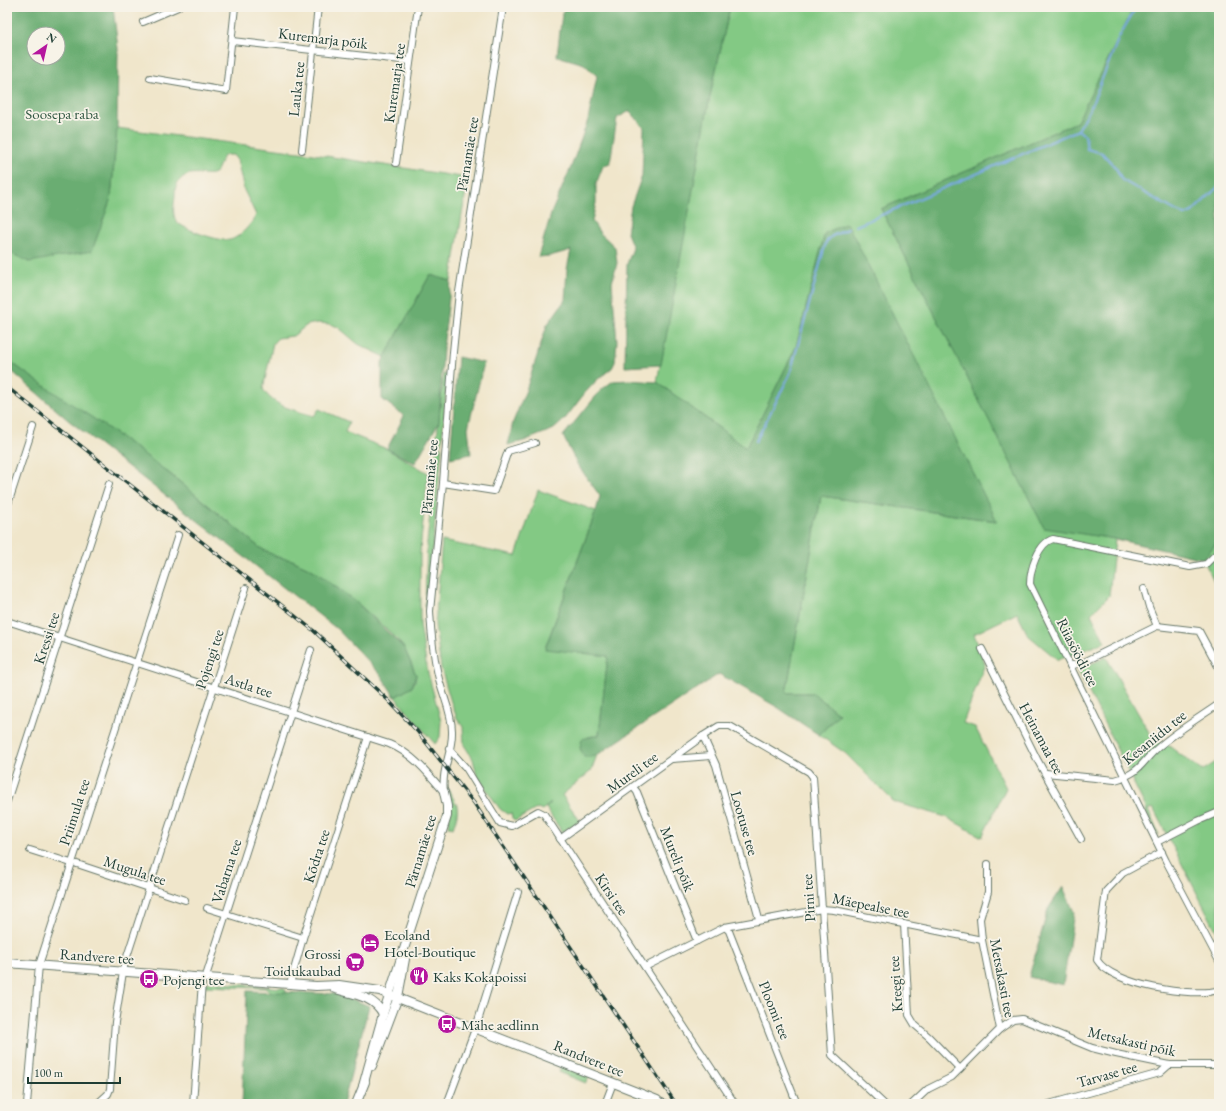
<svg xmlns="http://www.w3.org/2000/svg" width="1226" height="1111" font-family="'EB Garamond',serif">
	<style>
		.green { fill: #83c984; stroke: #51835c; fill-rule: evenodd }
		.forest { fill: #6aad72; stroke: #447553; fill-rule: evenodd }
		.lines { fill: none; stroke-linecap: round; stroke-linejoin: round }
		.stream { stroke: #7aaae4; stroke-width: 2 }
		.minor-casing { stroke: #687869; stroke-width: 8 }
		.major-casing { stroke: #687869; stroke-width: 10 }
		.minor { stroke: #fff; stroke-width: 6 }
		.major { stroke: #fff; stroke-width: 8 }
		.rail-casing { stroke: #1f3d34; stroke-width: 3.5 }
		.rail { stroke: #f7f3e8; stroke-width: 2; stroke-dasharray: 6; stroke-linecap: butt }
		.labels { text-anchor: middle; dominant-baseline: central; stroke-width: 3.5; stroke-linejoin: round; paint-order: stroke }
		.street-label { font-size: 15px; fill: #1f3d34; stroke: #f7f3e8 }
		.park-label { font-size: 15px; fill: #335944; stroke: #f7f3e8 }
		.poi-label { font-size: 15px; fill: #1f3d34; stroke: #f7f3e8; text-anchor: start }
	</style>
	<rect width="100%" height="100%" fill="#f7f3e8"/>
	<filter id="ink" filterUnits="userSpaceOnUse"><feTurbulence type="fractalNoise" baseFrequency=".025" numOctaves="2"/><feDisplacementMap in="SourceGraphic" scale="8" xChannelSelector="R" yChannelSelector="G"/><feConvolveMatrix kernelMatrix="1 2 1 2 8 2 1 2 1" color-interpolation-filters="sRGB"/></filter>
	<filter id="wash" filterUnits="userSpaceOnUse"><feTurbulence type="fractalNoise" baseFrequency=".012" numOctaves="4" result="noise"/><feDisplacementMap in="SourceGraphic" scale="16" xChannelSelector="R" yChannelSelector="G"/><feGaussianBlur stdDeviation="0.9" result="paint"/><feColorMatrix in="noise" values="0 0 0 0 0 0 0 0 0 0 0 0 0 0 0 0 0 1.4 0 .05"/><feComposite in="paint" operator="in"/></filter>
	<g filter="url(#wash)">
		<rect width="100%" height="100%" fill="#f0e6cb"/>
		<g class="green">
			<path d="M730,7H1136L1130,15L1077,122L881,209L1044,527L1115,539L1109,596L1091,614L1105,642L1058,660L1028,635L1017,613L974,634L985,664L963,723L975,727L1006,788L982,837L946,817L894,802L845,753L819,735L839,714L813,693H786L821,496L996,521L825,233L796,347L746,448L657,382L710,96Z"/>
			<path d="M117,128L307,153L468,178L451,281L430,275L385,357L358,344L338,327L330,324L317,323L307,325L293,336L278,338L273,343L263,389C272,406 297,411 314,416L319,409L349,422L345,432L387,449L428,473L420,551V624L427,669L441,721L440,737L435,744L395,697L412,687L415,681L416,675L410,661L404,648L395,637L356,602L313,570L292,560L277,557L260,548L169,473L37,382L7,359V251L29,262L111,198ZM225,155H233L237,160L244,190L256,215C252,224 239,238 230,240C220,242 182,229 176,221C172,213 174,205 175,197C175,190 175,185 180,180C190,169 201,176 212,174C220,172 219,160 225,155Z"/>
			<path d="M444,373L447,376L442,444H436Z"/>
			<path d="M437,446L442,447L427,606L425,607L427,543Z"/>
			<path d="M538,490L596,511L545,648L608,656L599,735L588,737L590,757L597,755L591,771L562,795L580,821L562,832L546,808L551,803L542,810L538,808L515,821L512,818L511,813L507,814L500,809L477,776L473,759L464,745L463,727L457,718L451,702L441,668L435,625L442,541L516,556Z"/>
			<path d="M1219,540V591L1203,559Z"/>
			<path d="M1106,657L1154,741L1169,746L1202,771L1219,760V936L1153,808L1148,810L1159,835L1156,833L1145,811L1147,810L1078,670Z"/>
			<path d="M446,785C456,806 462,803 453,828L448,826L451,809Z"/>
			<path d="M208,982L284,988L286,991V1001L265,988L204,986Z"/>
			<path d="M561,1066L589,1077L586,1083L559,1072Z"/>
		</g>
		<g class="forest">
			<path d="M7,7H113L118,49L117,128L111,198L92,251L29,262L7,251ZM34,34H58V58H34Z"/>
			<path d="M566,7H730L710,96L661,365L625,367L627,264L633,248L627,233L631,206L642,176L644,128L630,111L617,118L610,163L603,166L596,184V203L592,221L600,233L615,247L617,263L612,283L617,341L615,362L612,368L597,380L584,394L565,419L554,429L524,441L508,445L513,422L526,390L547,325L565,300L567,269L571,250L550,256L538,257L552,211L571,167L588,120L597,76L584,64L557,56L562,14Z"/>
			<path d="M1136,7H1219V540L1203,559L1115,539L1044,528L881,209L1077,122L1130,15Z"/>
			<path d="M847,223L997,521L821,496L786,693H813L839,714L819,735L777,707L719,674L597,755L590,757H584L580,748L582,739L599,735L608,656L545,649L596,511L600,496L577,464L563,436L601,390L613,381L629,380L657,382L746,448L796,347L825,233Z"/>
			<path d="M430,275L451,281L443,348L439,422L415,463L387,449L404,416L382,399V362Z"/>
			<path d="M458,357L484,363L468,428L471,454L450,458Z"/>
			<path d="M7,359C41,385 77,407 112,431C164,467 211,508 260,548L277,557L292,560L313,570L356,602L404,648L416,675L412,687L395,697L380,674L337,629L68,420L7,367Z"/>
			<path d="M1063,887L1074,912L1063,985L1029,977L1048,909Z"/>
			<path d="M247,991L340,994L369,1006L343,1104H242Z"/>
		</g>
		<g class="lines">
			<g class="stream">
				<path d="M1083,134L1078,130L1090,109L1119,37L1136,7"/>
				<path d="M1085,135L1087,149L1102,153L1116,168L1122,180L1176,211L1185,215L1192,212L1219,186"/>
				<path d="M856,226L1078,130"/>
				<path d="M756,441L790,374L826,242L832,236L848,229"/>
			</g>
		</g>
	</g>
	<g filter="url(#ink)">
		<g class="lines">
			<g class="minor-casing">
				<g id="minor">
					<path d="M143,22L178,7"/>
					<path d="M232,41L410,61"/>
					<path d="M150,78L226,91L235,7"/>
					<path d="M302,150L318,7"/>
					<path d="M396,163L418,7"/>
					<path d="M443,483L494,491L508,451L535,443"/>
					<path d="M7,507L33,427"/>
					<path d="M1219,551L1206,564L1190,567L1053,539C1038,543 1030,570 1030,584L1166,861L1219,961"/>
					<path d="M1144,589L1149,607L1157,626"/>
					<path d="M7,621L389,744C412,753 428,773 443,791"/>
					<path d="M982,649L1038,761L1081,839"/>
					<path d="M1070,666L1084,662L1157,626L1199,631L1219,668"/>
					<path d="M703,736L716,765L759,919"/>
					<path d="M449,749L466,768L500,823L512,826L538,811L544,814L735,1104"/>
					<path d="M672,759L711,756"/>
					<path d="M1046,773L1115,780C1143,772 1141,761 1161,745C1179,730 1200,717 1219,704"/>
					<path d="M633,787L637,792L697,941"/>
					<path d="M444,792C441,768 453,752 452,731C452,712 442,694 438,675C433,654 431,632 430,611L443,483L453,352L459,292L503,7"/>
					<path d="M7,801L109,484"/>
					<path d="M560,839L703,736L719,726H730L809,772L813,777L832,1055L884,1104"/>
					<path d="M1157,842L1198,821L1219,812"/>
					<path d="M30,850L71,863"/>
					<path d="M1162,852L1123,873L1106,891L1097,960C1112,985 1193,998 1219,990"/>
					<path d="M77,864L185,900"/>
					<path d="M207,908L303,938"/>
					<path d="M904,924L909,1015L915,1025L929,1037L960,1069"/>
					<path d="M725,927L729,931L797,1104"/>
					<path d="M645,967L725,927L822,909L834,910L982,940"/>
					<path d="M290,984L303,938L368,737"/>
					<path d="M1000,1029L1013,1020L1022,1019L1092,1048L1116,1054L1169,1065H1219"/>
					<path d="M657,1100L666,1104"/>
					<path d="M27,1104L39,965L178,535"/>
					<path d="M97,1104L108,1094L110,1089L115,1022L124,966L246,588"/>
					<path d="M193,1104L202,982L207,973L311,650"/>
					<path d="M447,1104L478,1021L518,892"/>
					<path d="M605,1104L613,1083"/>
					<path d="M912,1104L928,1089L952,1077L1000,1029L982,940L980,919L988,892V864"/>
					<path d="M1049,1104L1160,1073L1169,1065"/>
				</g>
			</g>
			<g class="major-casing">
				<g id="major">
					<path d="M7,963L316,986L339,985L380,991L657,1100"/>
					<path d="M335,989C353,994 374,996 383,1014"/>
					<path d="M372,1066L398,997L405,959"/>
					<path d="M363,1086L383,1014L447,816V806L444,792"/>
					<path d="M356,1104L365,1082"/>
				</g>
			</g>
			<use href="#minor" class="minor"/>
			<use href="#major" class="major"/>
			<g class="rail-casing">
				<path id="rail" d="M7,387L314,631L389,701L417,731L474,803L676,1104"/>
			</g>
			<use href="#rail" class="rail"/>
		</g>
	</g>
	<defs>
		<g id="hotel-disc" transform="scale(1)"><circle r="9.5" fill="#b5179e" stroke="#f7f3e8"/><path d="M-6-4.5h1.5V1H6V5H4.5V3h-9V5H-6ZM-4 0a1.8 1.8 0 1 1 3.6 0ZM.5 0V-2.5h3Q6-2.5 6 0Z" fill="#fff"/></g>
		<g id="supermarket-disc" transform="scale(1)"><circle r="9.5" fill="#b5179e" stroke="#f7f3e8"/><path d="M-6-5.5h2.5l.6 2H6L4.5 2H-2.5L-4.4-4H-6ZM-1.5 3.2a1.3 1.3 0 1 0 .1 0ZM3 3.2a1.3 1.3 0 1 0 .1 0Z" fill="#fff"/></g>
		<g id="restaurant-disc" transform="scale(1)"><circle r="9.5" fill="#b5179e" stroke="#f7f3e8"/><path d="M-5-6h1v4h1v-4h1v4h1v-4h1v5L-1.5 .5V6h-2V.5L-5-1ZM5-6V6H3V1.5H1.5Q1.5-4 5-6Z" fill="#fff"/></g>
		<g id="bus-disc" transform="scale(1)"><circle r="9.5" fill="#b5179e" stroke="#f7f3e8"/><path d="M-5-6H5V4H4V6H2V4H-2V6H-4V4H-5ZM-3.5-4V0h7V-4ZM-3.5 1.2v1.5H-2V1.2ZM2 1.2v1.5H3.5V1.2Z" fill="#fff"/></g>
	</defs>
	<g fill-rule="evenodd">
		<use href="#hotel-disc" x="370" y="943"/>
		<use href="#supermarket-disc" x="355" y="962"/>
		<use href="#restaurant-disc" x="419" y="976"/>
		<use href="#bus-disc" x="149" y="979"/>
		<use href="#bus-disc" x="447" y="1024"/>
	</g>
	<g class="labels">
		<g class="street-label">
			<text transform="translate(323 38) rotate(7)">Kuremarja põik</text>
			<text transform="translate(394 83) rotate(-82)">Kuremarja tee</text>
			<text transform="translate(296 89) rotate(-84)">Lauka tee</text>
			<text transform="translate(467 154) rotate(-81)">Pärnamäe tee</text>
			<text transform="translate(429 477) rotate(-85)">Pärnamäe tee</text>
			<text transform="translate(46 638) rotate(-72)">Kressi tee</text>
			<text transform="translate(1078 652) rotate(63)">Riiasöödi tee</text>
			<text transform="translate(209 659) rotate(-72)">Pojengi tee</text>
			<text transform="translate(249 685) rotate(18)">Astla tee</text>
			<text transform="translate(1154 737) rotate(-39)">Kesaniidu tee</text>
			<text transform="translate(1042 738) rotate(62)">Heinamaa tee</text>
			<text transform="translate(632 772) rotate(-36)">Mureli tee</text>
			<text transform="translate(74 812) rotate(-72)">Priimula tee</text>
			<text transform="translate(745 823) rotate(74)">Lootuse tee</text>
			<text transform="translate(420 851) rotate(-73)">Pärnamäe tee</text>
			<text transform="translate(316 856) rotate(-72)">Kõdra tee</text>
			<text transform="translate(678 859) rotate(68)">Mureli põik</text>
			<text transform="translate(135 870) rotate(18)">Mugula tee</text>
			<text transform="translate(226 871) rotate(-72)">Vabarna tee</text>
			<text transform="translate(612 894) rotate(56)">Kirsi tee</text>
			<text transform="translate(808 898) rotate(-94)">Pirni tee</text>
			<text transform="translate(871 905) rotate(11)">Mäepealse tee</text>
			<text transform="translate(97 956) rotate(4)">Randvere tee</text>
			<text transform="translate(1003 978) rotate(79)">Metsakasti tee</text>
			<text transform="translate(895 984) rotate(-94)">Kreegi tee</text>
			<text transform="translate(775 1010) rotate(68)">Ploomi tee</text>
			<text transform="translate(1132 1041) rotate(13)">Metsakasti põik</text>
			<text transform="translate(589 1058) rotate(22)">Randvere tee</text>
			<text transform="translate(1107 1074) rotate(-16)">Tarvase tee</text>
		</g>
		<g class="park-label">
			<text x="62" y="113">Soosepa raba</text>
		</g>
		<g class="poi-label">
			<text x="384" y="934">Ecoland<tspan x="384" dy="17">Hotel-Boutique</tspan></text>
			<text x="341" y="953" text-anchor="end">Grossi<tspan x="341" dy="17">Toidukaubad</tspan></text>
			<text x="433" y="976">Kaks Kokapoissi</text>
			<text x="163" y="979">Pojengi tee</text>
			<text x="461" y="1024">Mähe aedlinn</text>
		</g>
	</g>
	<rect width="1226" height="1111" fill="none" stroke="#f7f3e8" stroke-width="24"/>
	<g transform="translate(46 46) rotate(34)"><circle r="19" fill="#f7f3e8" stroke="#a1aaa0"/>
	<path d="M0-3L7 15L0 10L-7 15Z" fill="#b5179e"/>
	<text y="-6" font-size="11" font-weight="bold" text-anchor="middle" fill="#1f3d34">N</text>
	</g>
	<path d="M28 1077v6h92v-6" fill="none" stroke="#1f3d34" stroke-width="2"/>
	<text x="34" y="1077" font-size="12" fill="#1f3d34" stroke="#f7f3e8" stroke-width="3" paint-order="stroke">100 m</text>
</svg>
